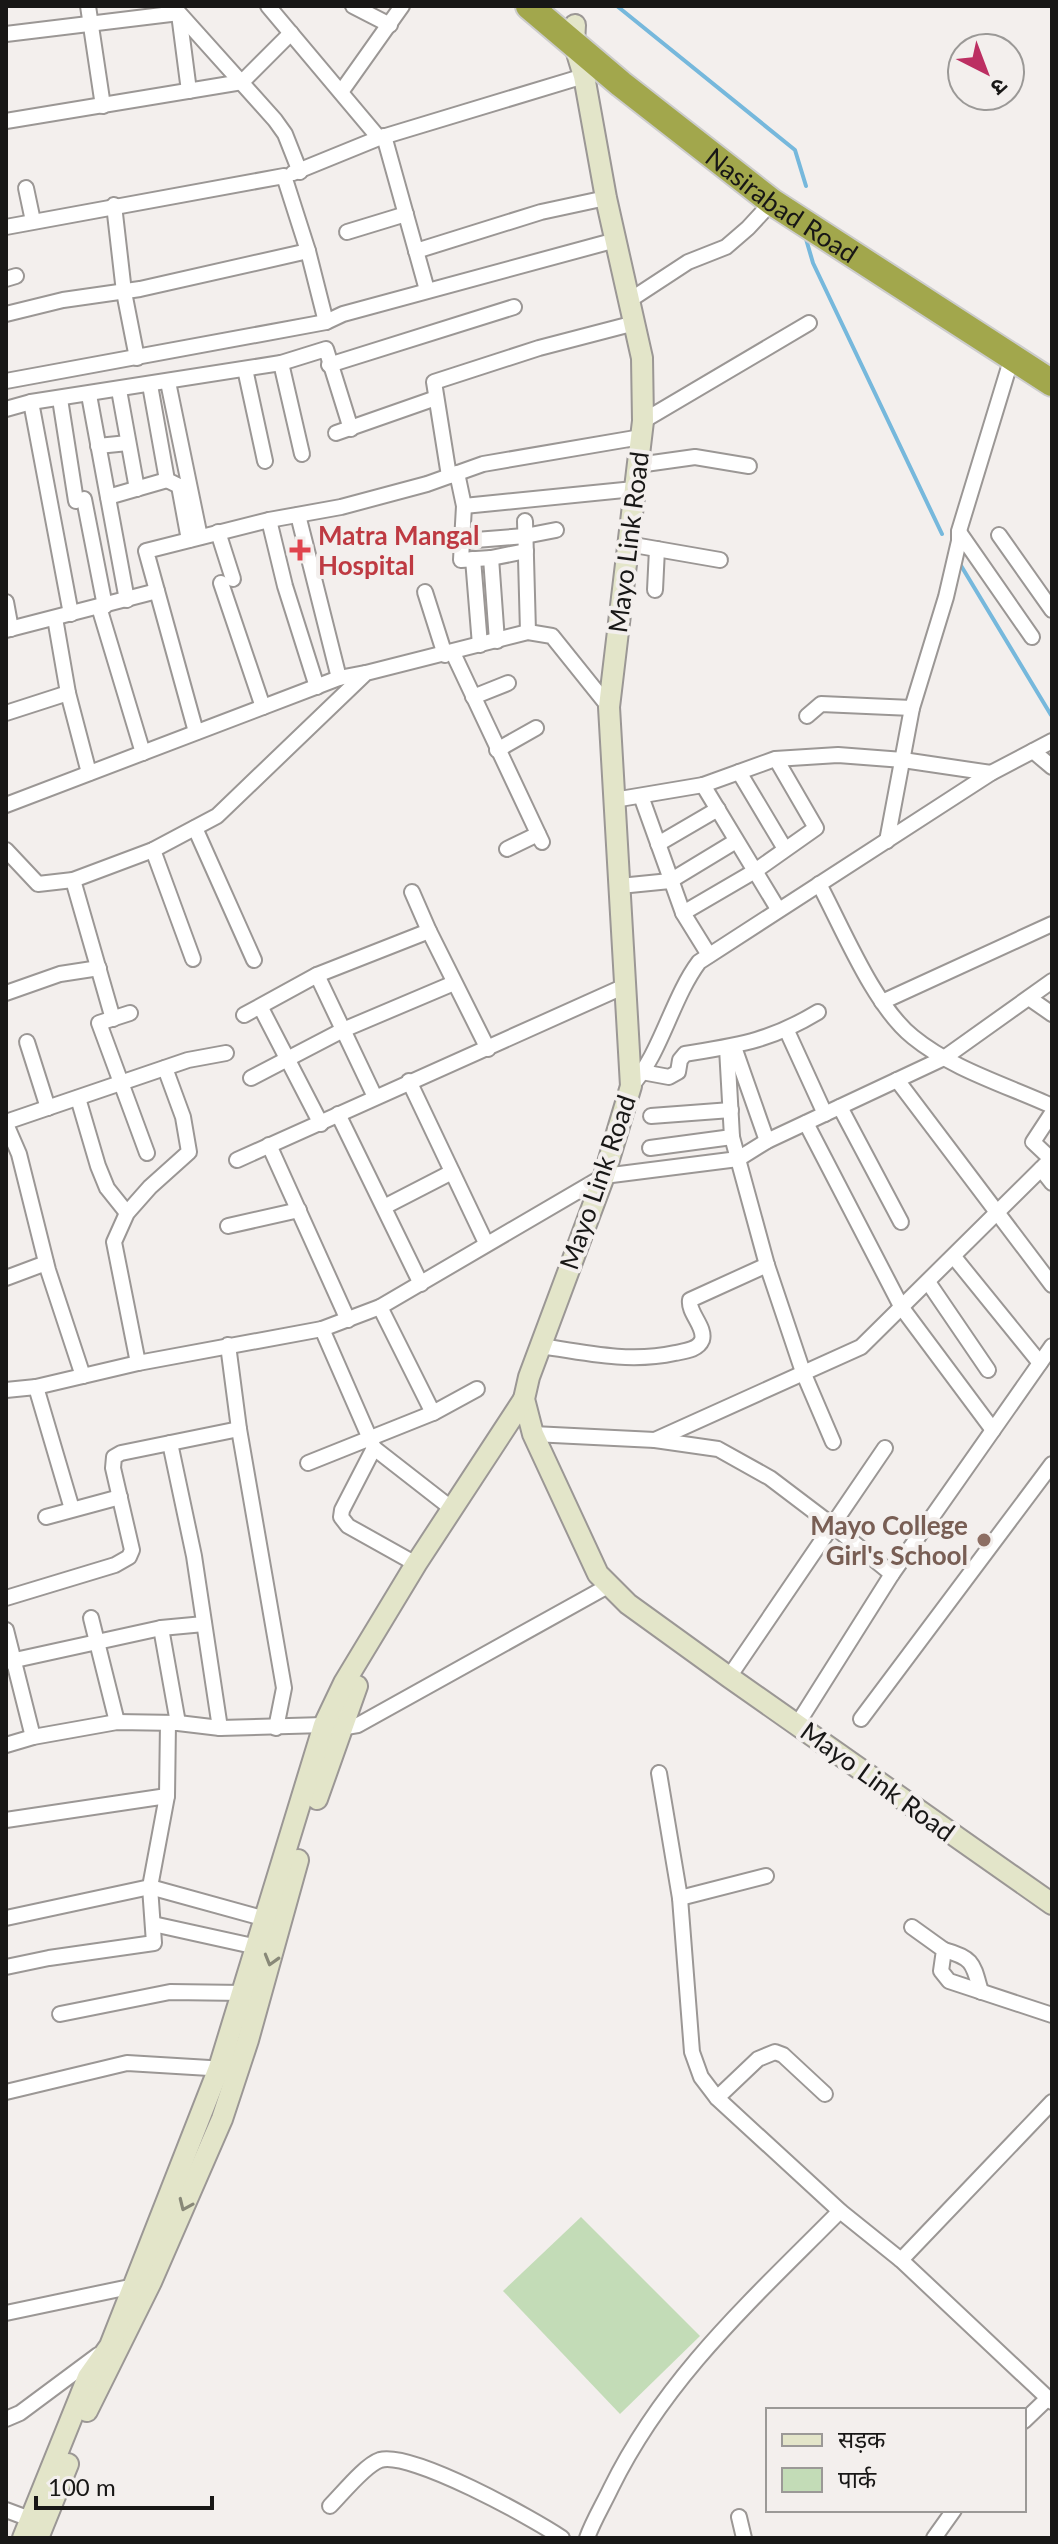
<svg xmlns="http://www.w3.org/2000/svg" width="1058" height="2544" font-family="Lato,'Noto Sans Devanagari',sans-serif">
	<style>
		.green { fill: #c3dcb7 }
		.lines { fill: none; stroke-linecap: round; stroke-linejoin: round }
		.stream { stroke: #76b8dc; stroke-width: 4 }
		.street-casing { stroke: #9b9795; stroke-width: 18 }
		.secondary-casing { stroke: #9b9795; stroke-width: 24 }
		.highway-casing { stroke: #ccc; stroke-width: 30 }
		.street { stroke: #fff; stroke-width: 14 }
		.secondary { stroke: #e3e5c9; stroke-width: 20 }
		.highway { stroke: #a2a74c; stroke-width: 26 }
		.oneway { stroke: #888878 }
		.health-dot { fill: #e0444e; stroke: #f3efed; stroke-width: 3 }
		.education-dot { fill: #8d6e63; stroke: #f3efed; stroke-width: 3 }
		.labels { text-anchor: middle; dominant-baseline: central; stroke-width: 8; stroke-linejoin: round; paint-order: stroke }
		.street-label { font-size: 26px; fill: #181716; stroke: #f3efed }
		.health-label { font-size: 26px; font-weight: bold; fill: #be3a42; stroke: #f3efed; text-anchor: start }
		.education-label { font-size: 26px; font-weight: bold; fill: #785e54; stroke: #f3efed; text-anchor: end }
	</style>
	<rect width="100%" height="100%" fill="#f3efed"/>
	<path class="green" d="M581,2217L700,2336L620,2414L503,2291Z"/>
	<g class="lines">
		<g class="stream">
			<path d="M617,6L795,150L806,186"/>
			<path d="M806,239L813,263L942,534"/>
			<path d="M960,564L1051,715"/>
		</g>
		<g class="street-casing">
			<g id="street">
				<path d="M88,6L103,106"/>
				<path d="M268,6L379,138"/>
				<path d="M353,6L390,25"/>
				<path d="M179,14L189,91"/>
				<path d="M6,34L179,13L275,120L285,134L300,172"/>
				<path d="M341,92L402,6"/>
				<path d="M6,121L242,82L291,33"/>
				<path d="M384,136L427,290"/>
				<path d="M293,173L379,138L584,76"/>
				<path d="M26,188L33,221"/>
				<path d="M114,205L124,292L137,358"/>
				<path d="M6,227L284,176L308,251L326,322"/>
				<path d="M347,232L406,214"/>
				<path d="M416,251L541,212L606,198"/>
				<path d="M6,279L16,276"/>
				<path d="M630,300L688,262L726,247L748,228L772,202"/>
				<path d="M6,314L63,300L140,289L308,251"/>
				<path d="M281,363L302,454"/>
				<path d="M329,365L514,307"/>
				<path d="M245,369L265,461"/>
				<path d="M6,381L326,322L343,314L616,240"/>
				<path d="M168,382L200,537"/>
				<path d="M150,385L167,480L179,486L189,540"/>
				<path d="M119,390L137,489"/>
				<path d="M89,395L127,600"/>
				<path d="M60,399L76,501"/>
				<path d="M31,402L71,614"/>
				<path d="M6,409L31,402L281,363L326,349L351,429"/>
				<path d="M643,421L809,323"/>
				<path d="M336,433L436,398"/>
				<path d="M98,446L128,443"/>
				<path d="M638,465L695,457L749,466"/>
				<path d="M457,473L464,506L461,560L491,558L526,551"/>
				<path d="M449,476L434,382L539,348L635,323"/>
				<path d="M108,497L167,480"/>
				<path d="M84,499L105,606"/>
				<path d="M464,506L634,489"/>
				<path d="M298,515L339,678"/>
				<path d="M269,520L285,586L317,687"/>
				<path d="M525,521L528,632"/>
				<path d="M218,532L233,579"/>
				<path d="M959,532L1032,637"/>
				<path d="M999,535L1052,610"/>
				<path d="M463,541L525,536L556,530"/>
				<path d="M628,544L720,560"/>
				<path d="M491,558L497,641"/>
				<path d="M473,559L480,645"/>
				<path d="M221,583L263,707"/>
				<path d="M655,590L657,549"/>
				<path d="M425,592L445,655"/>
				<path d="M6,602L11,629"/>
				<path d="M99,607L143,753"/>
				<path d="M55,618L68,693L89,773"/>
				<path d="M6,630L157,591"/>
				<path d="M453,653L542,842"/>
				<path d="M473,697L508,683"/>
				<path d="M6,713L68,693"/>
				<path d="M807,716L821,704L912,708"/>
				<path d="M196,732L146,551L269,520L341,507L427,484L483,464L641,437"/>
				<path d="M497,750L536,728"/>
				<path d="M1033,751L1052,767"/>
				<path d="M739,772L785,849"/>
				<path d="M703,785L778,909"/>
				<path d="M641,796L683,913L709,955"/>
				<path d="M614,800L703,785L775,759L838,755L903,760L991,773"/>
				<path d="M6,805L339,678L365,673"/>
				<path d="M195,828L254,960"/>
				<path d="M887,841L912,708L946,597L959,541V531L1012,357"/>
				<path d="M658,844L718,809"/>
				<path d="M507,849L538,834"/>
				<path d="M6,850L38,884L73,880L153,850L217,816L366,673L528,632L552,636L609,707"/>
				<path d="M153,850L193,959"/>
				<path d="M73,880L113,1019"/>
				<path d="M819,884C843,929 874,1006 913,1037C952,1069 1006,1085 1052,1106"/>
				<path d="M620,886L670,881L736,841"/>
				<path d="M412,892L429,931L488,1049"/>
				<path d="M683,913L755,871L816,828L776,759"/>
				<path d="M317,975L375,1097"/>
				<path d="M6,993L60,974L99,968"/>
				<path d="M1029,998L1052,1014"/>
				<path d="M882,1002L1052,924"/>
				<path d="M261,1008L321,1124"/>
				<path d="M130,1013L99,1023L147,1153"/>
				<path d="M244,1015L317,975L429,931"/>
				<path d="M787,1031L825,1114"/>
				<path d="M27,1042L48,1108"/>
				<path d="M734,1047L767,1141"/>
				<path d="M727,1048L732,1137L738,1159L767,1265L803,1372L833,1442"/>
				<path d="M642,1072L669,1077L678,1072L680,1060L685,1054C739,1045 770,1041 818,1012"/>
				<path d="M251,1078L343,1030L454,983"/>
				<path d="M897,1080L1052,1285"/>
				<path d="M409,1081L486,1243"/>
				<path d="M631,1086C660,1056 672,998 699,962L991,773L1052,741"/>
				<path d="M78,1098L98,1166L107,1188L127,1213"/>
				<path d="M840,1107L901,1222"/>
				<path d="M338,1114L421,1284"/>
				<path d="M651,1116L731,1110"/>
				<path d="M6,1122L188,1060L226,1053"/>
				<path d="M806,1123L902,1308L993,1430"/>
				<path d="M6,1124L19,1154L48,1270L83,1376"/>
				<path d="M269,1145L348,1320"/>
				<path d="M650,1148L732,1137"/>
				<path d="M1051,1159L1033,1142L1052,1113"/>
				<path d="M237,1160L625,986"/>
				<path d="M1041,1169L1052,1183"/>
				<path d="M384,1207L452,1172"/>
				<path d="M228,1226L299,1210"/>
				<path d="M954,1257L1040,1363"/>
				<path d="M6,1278L46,1263"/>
				<path d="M928,1282L988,1370"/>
				<path d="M380,1307L433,1413"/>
				<path d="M322,1329L374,1448L451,1508"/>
				<path d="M228,1345L239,1429L284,1688L276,1728"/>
				<path d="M541,1346C586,1353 630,1363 675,1353C685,1351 698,1350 702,1340C706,1327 688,1313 690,1300L767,1265"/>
				<path d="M138,1363L114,1242L127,1213L150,1187L189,1152L183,1117L165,1068"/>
				<path d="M36,1387L72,1509"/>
				<path d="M6,1390L36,1387L138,1363L322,1329L380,1307L604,1176L738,1159L767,1141L944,1058L1052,981"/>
				<path d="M533,1434L655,1440L718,1449L770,1478L832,1525L892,1574"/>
				<path d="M655,1440L861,1347L1052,1158"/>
				<path d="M170,1443L194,1556L220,1728"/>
				<path d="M374,1448L342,1510L341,1517L348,1526L416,1564"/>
				<path d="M308,1463L433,1413L477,1389"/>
				<path d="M46,1517L120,1497"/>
				<path d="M6,1598L115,1565L129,1557L132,1550L113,1468L114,1457L121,1453L239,1429"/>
				<path d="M91,1618L117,1722"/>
				<path d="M161,1628L178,1723"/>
				<path d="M6,1630L33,1737"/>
				<path d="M6,1662L161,1628L204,1624"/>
				<path d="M729,1677L885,1448"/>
				<path d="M861,1719L1052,1464"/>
				<path d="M798,1723L892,1574L1052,1346"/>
				<path d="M6,1745L33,1737L117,1722L178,1723L220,1728L324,1725L340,1728L358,1725L608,1586"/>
				<path d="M659,1773L680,1898L692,2052L701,2077L717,2098L840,2211L901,2260L1052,2402"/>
				<path d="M167,1796L168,1723"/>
				<path d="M6,1820L167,1796L150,1887L154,1943L49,1958L6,1967"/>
				<path d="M680,1898L766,1876"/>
				<path d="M6,1918L150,1887L266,1919"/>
				<path d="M153,1924L257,1947"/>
				<path d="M912,1927L944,1950L941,1971L949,1981L1052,2015"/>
				<path d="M944,1950C974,1958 973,1964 981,1992"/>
				<path d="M60,2014L170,1992L244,1993"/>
				<path d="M6,2092L127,2063L226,2069"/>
				<path d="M717,2098L758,2059L775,2052L783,2055L825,2094"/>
				<path d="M901,2260L1052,2102"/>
				<path d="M6,2313L139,2285"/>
				<path d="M6,2419L20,2413L98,2355"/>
				<path d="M1024,2421L1048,2398"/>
				<path d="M330,2506C342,2494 365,2465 380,2460C412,2451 532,2518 562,2538"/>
				<path d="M6,2510L30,2519"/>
				<path d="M739,2517L744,2538"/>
				<path d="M587,2538C593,2521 603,2505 611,2488C666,2376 753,2299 840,2211"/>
				<path d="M934,2538L954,2510"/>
			</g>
		</g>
		<g class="secondary-casing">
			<g id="secondary">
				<path d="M575,25L574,43L584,76L606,198L642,358L643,421L609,707L631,1086L604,1176L529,1377L524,1399L533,1434L598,1574L628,1604L729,1677L1052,1904"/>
				<path d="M317,1799L357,1686"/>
				<path d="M87,2411L151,2282L222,2119L248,2040L298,1860"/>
				<path d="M23,2538L88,2377L110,2346L219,2068L324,1725L344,1683L416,1564L524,1399"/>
				<path d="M38,2538L68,2464"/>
			</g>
		</g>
		<g class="highway-casing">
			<g id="highway">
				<path id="s1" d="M529,6L621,84L772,202L1052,383"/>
			</g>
		</g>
		<use href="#street" class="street"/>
		<use href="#secondary" class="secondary"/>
		<use href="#highway" class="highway"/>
	</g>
	<defs><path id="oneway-chevron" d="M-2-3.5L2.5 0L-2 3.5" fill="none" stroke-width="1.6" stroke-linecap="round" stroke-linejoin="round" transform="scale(2)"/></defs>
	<g class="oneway">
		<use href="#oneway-chevron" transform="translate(271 1960) rotate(106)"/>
		<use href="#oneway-chevron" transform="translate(185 2205) rotate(114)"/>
	</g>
	<path class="health-dot" d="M296 538h8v8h8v8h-8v8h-8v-8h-8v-8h8z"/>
	<circle class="education-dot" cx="984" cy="1540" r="8"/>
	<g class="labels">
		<g class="street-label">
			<text stroke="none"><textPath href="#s1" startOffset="322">Nasirabad Road</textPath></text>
			<text transform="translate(628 542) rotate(-83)">Mayo Link Road</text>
			<text transform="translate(597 1182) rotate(-71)">Mayo Link Road</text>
			<text transform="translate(878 1781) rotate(36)">Mayo Link Road</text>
		</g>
		<g class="health-label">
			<text x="318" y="535">Matra Mangal<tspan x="318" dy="30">Hospital</tspan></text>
		</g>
		<g class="education-label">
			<text x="968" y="1525">Mayo College<tspan x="968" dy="30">Girl's School</tspan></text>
		</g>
	</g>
	<rect width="1058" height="2544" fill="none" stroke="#181716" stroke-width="16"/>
	<rect x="766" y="2408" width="260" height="104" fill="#f3efed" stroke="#9b9997" stroke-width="2"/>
	<rect x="782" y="2434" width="40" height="12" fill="#e3e5c9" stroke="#9b9997" stroke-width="2"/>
	<text x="838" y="2448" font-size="24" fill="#181716">सड़क</text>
	<rect x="782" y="2468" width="40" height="24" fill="#c3dcb7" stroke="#9b9997" stroke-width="2"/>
	<text x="838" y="2488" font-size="24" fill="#181716">पार्क</text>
	<g transform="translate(986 72) rotate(138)"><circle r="38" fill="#f3efed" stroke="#9b9997" stroke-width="2"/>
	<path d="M0-6L14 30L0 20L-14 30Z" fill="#bc2f62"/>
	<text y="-12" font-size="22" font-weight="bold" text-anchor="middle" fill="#181716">उ</text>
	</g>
	<path d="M36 2496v12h176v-12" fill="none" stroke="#181716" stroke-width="4"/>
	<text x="48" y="2496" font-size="24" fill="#181716" stroke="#f3efed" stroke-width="6" paint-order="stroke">100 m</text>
</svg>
